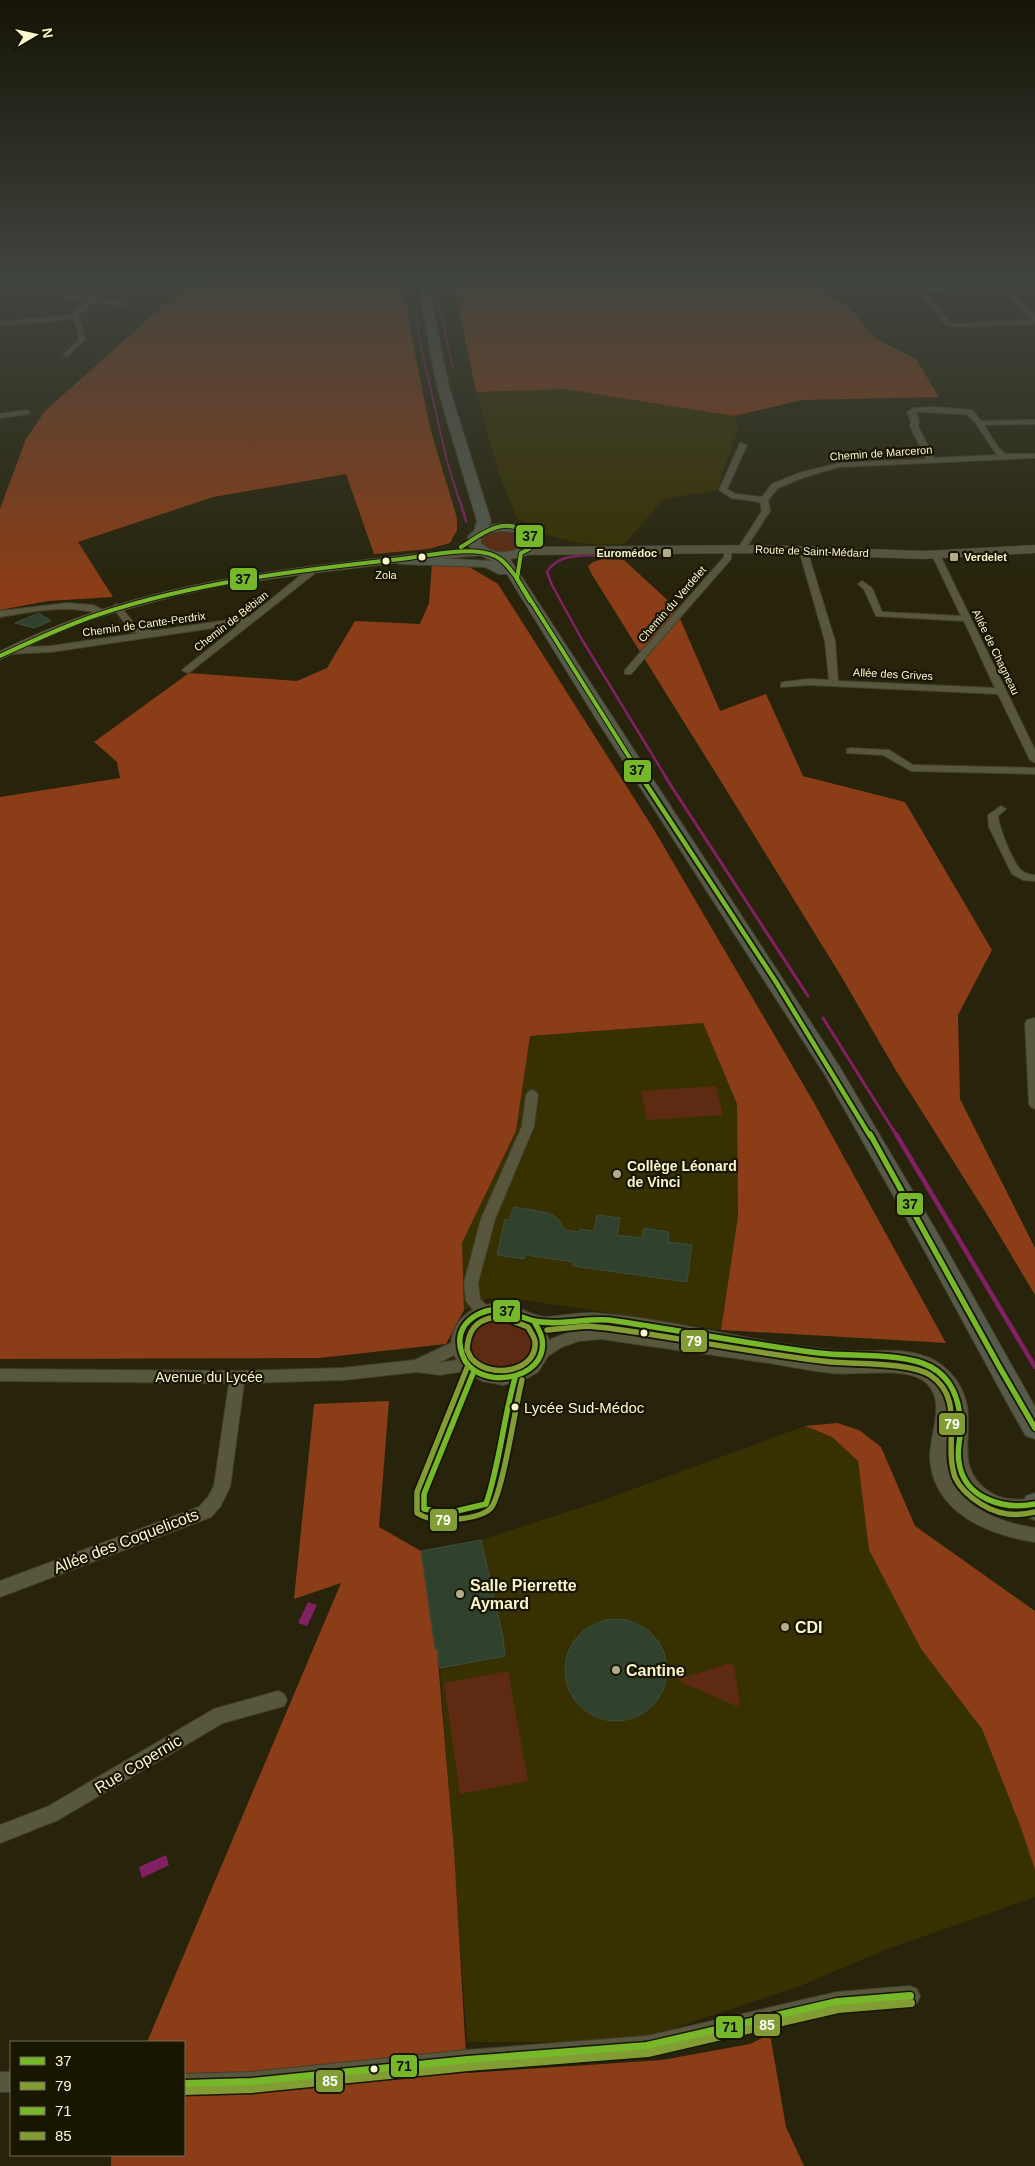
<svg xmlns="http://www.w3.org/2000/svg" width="1035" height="2166" font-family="Arial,sans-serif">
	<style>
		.built { fill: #373101 }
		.green { fill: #5e2b12 }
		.forest { fill: #8a3d16 }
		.water { fill: #822064 }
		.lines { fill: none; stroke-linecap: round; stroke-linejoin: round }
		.stream-far3 { stroke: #822064; stroke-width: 2 }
		.stream-far2 { stroke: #822064; stroke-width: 2.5 }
		.stream-far1 { stroke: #822064; stroke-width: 3 }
		.stream { stroke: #822064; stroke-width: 4.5 }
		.building { fill: #30422e; stroke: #3e4d3b }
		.street-casing { stroke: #42402c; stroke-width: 2 }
		.secondary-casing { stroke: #42402c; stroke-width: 1 }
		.primary-casing { stroke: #42402c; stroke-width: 2 }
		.street { fill: #59563e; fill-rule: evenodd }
		.secondary { fill: #59563e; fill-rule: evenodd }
		.primary { fill: #555a4a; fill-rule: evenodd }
		.bus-1-far2-casing { stroke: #181500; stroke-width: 6 }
		.bus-1-far1-casing { stroke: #181500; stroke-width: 8 }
		.bus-1-casing { stroke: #181500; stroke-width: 9 }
		.bus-2-casing { stroke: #181500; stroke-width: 9 }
		.bus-3-casing { stroke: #181500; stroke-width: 11 }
		.bus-4-casing { stroke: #181500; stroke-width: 11 }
		.bus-1-far2 { stroke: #76b82a; stroke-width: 4 }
		.bus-1-far1 { stroke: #76b82a; stroke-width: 4.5 }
		.bus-1 { stroke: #76b82a; stroke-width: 5.5 }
		.bus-2 { stroke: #819d33; stroke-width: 5.5 }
		.bus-3 { stroke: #76b82a; stroke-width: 8 }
		.bus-4 { stroke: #819d33; stroke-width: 8 }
		.poi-dot { fill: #b1ad8a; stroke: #181500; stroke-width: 2 }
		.bus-dot { fill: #fbf7ce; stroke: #181500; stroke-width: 2 }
		.labels { text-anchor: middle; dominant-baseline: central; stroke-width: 4.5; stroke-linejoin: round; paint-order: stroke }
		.far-street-label { font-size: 11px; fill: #fbf7ce; stroke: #181500 }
		.far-poi-label { font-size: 11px; font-weight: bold; fill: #fbf7ce; stroke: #181500; text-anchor: end }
		.far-bus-label { font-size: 11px; fill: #fbf7ce; stroke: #181500 }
		.poi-label { font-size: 14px; font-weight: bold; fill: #fbf7ce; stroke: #181500; text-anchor: start }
		.street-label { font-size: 14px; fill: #fbf7ce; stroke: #181500 }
		.near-bus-label { font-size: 15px; fill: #fbf7ce; stroke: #181500; text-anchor: start }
		.near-street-label { font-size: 16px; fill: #fbf7ce; stroke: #181500 }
		.near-poi-label { font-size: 16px; font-weight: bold; fill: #fbf7ce; stroke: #181500; text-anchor: start }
		.line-badge { stroke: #181500; stroke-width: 2 }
		.badge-label { font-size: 14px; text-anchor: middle; font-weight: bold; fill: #fff }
		.pale-badge-label { font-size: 14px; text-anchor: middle; font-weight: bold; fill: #111 }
	</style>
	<rect width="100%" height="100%" fill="#27240b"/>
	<g class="built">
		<path d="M565,389L734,416L738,428L717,490L664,499L624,544L599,545L574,542L544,534L517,518L499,473L476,392Z"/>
		<path d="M703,1023L737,1104L738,1216L721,1330L524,1300L487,1299L464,1310L462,1243L516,1131L530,1036Z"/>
		<path d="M805,1426L832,1437L858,1461L869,1550L921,1649L982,1729L1021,1828L1035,1870V1897L882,1951L800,1986L650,2036L600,2042H467L440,1668L437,1649H435L421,1551L481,1540L598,1502Z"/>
	</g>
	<g class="green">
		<path d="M507,529L526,536L529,543C514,557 497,552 480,546L479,538L484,534Z"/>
		<path d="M716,1086L723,1115L647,1120L641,1091Z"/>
		<path d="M495,1317C519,1318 547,1338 524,1361C489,1397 433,1333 495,1317Z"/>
		<path d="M731,1663L734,1666L740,1703L738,1707L685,1684L679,1679Z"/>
		<path d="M508,1671L528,1781L460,1794L444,1683Z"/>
	</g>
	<g class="forest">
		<path d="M215,279H404L409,323L430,428L457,518V530L450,543L428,549L374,554L346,474L213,497L78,542L113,597L48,601L0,610V509L26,439L45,411L186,285L205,290Z"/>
		<path d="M453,279H826L824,292L851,309L875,338L916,359L939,397L802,400L734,416L565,389L476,392Z"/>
		<path d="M603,559L624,560L675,607L720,711L766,694L803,776L905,802L992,950L958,1015L960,1099L1035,1248V1295L991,1221L895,1069L841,976L725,788L591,573L588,566L593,562Z"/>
		<path d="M432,564L466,565L498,584L653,828L813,1101L946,1343L721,1330L738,1216L737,1104L703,1023L530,1036L516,1131L462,1243L464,1310L446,1344L319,1358L0,1359V797L120,778L117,762L94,742L189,673L297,681L327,668L355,621L420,624L429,603Z"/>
		<path d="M389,1401L379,1527L421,1551L435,1649H437L454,1851L467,2073L662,2060L750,2044L770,2034L786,2127L804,2166H111V2155H184V2042H147L341,1583L294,1599L314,1404Z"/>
		<path d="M837,1423L859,1430L881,1447L915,1526L1035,1611V1870L1021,1828L982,1729L921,1649L869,1550L858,1461L832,1437L805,1426Z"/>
	</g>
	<g class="water">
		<path d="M308,1602L317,1605L307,1626L298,1623Z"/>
		<path d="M166,1855L169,1865L142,1878L139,1867Z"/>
	</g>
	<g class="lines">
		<g class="stream-far3">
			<path d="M413,279L419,338L447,461L459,500"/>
			<path d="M433,279L453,368"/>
		</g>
		<g class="stream-far2">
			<path d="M459,498L466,521"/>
			<path d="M598,555C580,556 557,554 547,572L552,585L581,638L667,779"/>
		</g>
		<g class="stream-far1">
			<path d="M666,778L808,996"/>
			<path d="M823,1018L897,1136"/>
		</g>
		<path class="stream" d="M896,1134L1035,1367"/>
	</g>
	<g class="building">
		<path d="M39,613L51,621L34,628L15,623Z"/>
		<path d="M514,1207L544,1212L553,1215L559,1220L565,1230L579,1232L580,1229L594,1231L597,1215L620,1218L617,1235L642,1238L644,1228L669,1232L668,1242L692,1245L687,1282L573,1266V1262L525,1255L524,1259L497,1255L505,1219L509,1220Z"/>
		<path d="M481,1540L503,1637L505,1656L440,1668L437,1649H435L421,1551Z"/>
		<circle cx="616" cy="1670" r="51"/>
	</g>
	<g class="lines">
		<g class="street-casing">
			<g id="street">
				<path d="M1003,283L1035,315V324L953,327L946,325L918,291L922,287ZM1001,287L1032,320L955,324L950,323L924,291Z"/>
				<path d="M52,292L122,302L125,304L122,306L93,302L77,317L81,323L85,340L66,357L63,355L64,354L79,340L75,323L71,319L0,326V322L71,315L87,301L50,295L49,294Z"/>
				<path d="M934,407L972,410L981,421L1035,420V424L984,425L998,447L1005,454H1035V458L839,467L805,477L778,488L768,500L770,511L748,545V549L741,551L740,545L762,511L760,502L731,498L719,490L740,443L747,445L727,489L736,494L762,497L772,484L799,473L839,463L926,459L910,426L911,421L907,412L914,408ZM916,412L966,414L974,421L997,455L934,458L918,426L919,421Z"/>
				<path d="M26,410L30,412L29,414L0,418V414Z"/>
				<path d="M724,547L731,549V559L631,674H625V670L724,557Z"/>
				<path d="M803,547L807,550L835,641L838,681L995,688L964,621L876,616L864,589L858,584L862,581L872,588L882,612L961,616L932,555L939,553L1035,750V763L1030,760L998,694L809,685L781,687V683L784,682L809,679L829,680L825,641L799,550Z"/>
				<path d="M311,567L315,570L314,574L190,672L187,673L182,670L240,624L51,652L8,654L3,651L8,648L51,646L140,633L132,632L112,607L116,604L119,605L138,628L151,629L152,631L249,617Z"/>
				<path d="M67,603L93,605L105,611L101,614C66,604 36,611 0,617V611Z"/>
				<path d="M851,748L889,750L913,765L1035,768V774L911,771L883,755L847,753V749Z"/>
				<path d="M1001,806L1006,809L998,816C999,828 1012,860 1020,869C1024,873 1030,875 1035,875V881L1023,880L1012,874L989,827L988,815Z"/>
				<path d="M1035,1018V1109L1031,1107L1029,1104L1025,1023L1027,1020Z"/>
				<path d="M532,1090L536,1092L538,1095L534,1126L495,1219L478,1283L480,1299L486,1305C516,1298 522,1315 546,1317C562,1316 579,1312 595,1313C680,1319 764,1347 849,1351C880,1352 919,1345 944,1367C955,1376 962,1387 966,1401C974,1435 954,1467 988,1491C1002,1501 1018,1501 1035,1498V1512C995,1521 957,1500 952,1458C950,1438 955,1418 950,1399C952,1419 945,1438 946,1457C948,1503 996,1522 1035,1528V1542C988,1535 932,1512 930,1457C930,1432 949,1396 921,1379C899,1367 856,1376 831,1373C812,1371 793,1367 775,1364C717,1355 659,1348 602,1339L579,1341L562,1347L548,1356L538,1372L524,1380L503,1385L482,1381L465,1371L440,1375L417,1372L343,1380L244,1383L230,1487L220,1507L211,1517L0,1597V1581L199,1507L208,1497L214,1486L229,1383L0,1381V1369L237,1371L343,1368L415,1360L451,1343C453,1328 460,1317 473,1310L466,1301L464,1283L481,1219L522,1126L526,1095L528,1092ZM497,1315L512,1317L528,1325C530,1329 533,1334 534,1339C546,1384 454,1382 467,1336C470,1322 485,1317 497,1315ZM584,1325L627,1329L730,1346L602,1327L572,1331L549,1340L545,1329ZM454,1355L457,1360L438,1363Z"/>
				<path d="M278,1691L284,1694L287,1700L284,1706L223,1723L58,1820L0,1843V1825L47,1807L214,1709Z"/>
				<path d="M910,1986L917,1989L920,1996L917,2003L910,2006L837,2012L647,2056L467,2070L251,2092L184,2094V2074L251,2072L467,2050L647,2036L837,1992Z"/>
				<rect x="0" y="2072" width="11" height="20"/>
			</g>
		</g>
		<g class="secondary-casing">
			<g id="secondary">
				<path d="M760,545L922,551L1035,545V553L922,559L760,553L526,555L520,551L526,547Z"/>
				<path d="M486,549L492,553L490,555L423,560L315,573L222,586L176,596L89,620L46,638L0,660V651C114,594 228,575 354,561C398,556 442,549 486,549Z"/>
			</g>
		</g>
		<g class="primary-casing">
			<g id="primary">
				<path d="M417,279H427L449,387L491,521L489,525C509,522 528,523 541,540C538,554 522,557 510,559L839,1066L938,1234L1035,1407V1439L1026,1436L1010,1408L922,1246L825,1075L595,717L507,574H499L485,567L399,564L392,560L399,556L492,561L475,552L467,544L468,536L474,531L477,521L437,387ZM501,531L515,532L526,539L527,543C513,554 493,556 481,543V538L489,533Z"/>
				<path d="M1035,1493V1520L1026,1516L1022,1508L1026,1496Z"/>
			</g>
		</g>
		<use href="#street" class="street"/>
		<use href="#secondary" class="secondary"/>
		<use href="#primary" class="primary"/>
		<g class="bus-1-far2-casing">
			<g id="bus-1-far2">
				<path d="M461,547C485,532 510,511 534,541L529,549L521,553L517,579L530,601"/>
				<path d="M0,656C32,641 64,626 97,615C195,582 299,570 401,559C427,556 472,545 495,556C504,560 510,569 516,577L643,779"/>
			</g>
		</g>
		<g class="bus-1-far1-casing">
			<path id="bus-1-far1" d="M642,778L776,982L870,1136"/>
		</g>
		<g class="bus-1-casing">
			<g id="bus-1">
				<path d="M870,1134L1000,1368L1035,1428"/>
				<path d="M498,1309L534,1321C537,1327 541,1333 542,1339C549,1382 474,1392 462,1354C459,1345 458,1337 463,1328C470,1316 484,1310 498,1309Z"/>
				<path d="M534,1321C559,1326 584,1318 609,1320C679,1330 749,1344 819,1353C850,1357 904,1352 931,1367C956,1381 962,1409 960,1436C959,1445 957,1453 959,1462C964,1499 1004,1510 1035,1504"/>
				<path d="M474,1371L424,1494V1509L448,1513L486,1504C500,1463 503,1420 515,1378"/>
			</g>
		</g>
		<g class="bus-2-casing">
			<g id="bus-2">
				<path d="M494,1317L505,1318L528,1327C530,1331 534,1336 535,1341C538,1372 491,1379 473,1360C470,1358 469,1353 467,1350C468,1331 475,1321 494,1317Z"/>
				<path d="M547,1330L587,1326L608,1328C679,1338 750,1352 822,1361C850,1365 908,1361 930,1375C966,1398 943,1443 955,1477C960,1489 970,1497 981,1504C998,1515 1016,1517 1035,1512"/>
				<path d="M467,1368L417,1492V1513C429,1521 443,1521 458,1519C468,1518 482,1516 490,1509C502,1499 516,1402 522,1380"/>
			</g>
		</g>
		<g class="bus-3-casing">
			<path id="bus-3" d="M184,2084L251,2082L467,2060L647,2046L837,2002L910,1996"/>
		</g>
		<g class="bus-4-casing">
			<path id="bus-4" d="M184,2091L252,2089L468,2067L648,2053L838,2009L911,2003"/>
		</g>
		<use href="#bus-1-far2" class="bus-1-far2"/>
		<use href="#bus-1-far1" class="bus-1-far1"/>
		<use href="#bus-1" class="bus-1"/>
		<use href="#bus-2" class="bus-2"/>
		<use href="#bus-3" class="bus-3"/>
		<use href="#bus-4" class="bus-4"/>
	</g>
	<linearGradient id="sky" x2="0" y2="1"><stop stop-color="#151406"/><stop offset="0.48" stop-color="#41453f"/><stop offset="1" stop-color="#41453f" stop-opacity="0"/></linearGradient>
	<rect width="1035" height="583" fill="url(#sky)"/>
	<g class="poi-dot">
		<rect x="662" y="548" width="10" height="10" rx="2.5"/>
		<rect x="949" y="552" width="10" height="10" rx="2.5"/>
		<circle cx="617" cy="1174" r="5"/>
		<circle cx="460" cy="1594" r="5"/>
		<circle cx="785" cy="1627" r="5"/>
		<circle cx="616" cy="1670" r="5"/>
	</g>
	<g class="bus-dot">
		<circle cx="422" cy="557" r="4.5"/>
		<circle cx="386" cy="561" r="4.5"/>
		<circle cx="644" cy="1333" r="4.5"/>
		<circle cx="515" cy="1407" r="4.5"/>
		<circle cx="374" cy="2069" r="4.5"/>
	</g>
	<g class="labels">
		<g class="far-street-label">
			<text transform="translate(881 453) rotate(-4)">Chemin de Marceron</text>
			<text transform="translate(812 551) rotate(2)">Route de Saint-Médard</text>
			<text transform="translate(672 604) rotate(-49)">Chemin du Verdelet</text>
			<text transform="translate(231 621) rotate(-38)">Chemin de Bébian</text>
			<text transform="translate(144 624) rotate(-8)">Chemin de Cante-Perdrix</text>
			<text transform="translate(996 652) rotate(64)">Allée de Chagneau</text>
			<text transform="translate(893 674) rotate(3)">Allée des Grives</text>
		</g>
		<g class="far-poi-label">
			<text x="657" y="553">Euromédoc</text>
			<text x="964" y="557" text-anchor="start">Verdelet</text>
		</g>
		<g class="far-bus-label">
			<text x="386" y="575">Zola</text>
		</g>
		<g class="poi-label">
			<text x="627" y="1166">Collège Léonard<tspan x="627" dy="16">de Vinci</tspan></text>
		</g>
		<g class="street-label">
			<text x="209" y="1377">Avenue du Lycée</text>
		</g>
		<g class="near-bus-label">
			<text x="524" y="1407">Lycée Sud-Médoc</text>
		</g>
		<g class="near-street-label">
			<text transform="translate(126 1541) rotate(-21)">Allée des Coquelicots</text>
			<text transform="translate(138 1764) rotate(-31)">Rue Copernic</text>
		</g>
		<g class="near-poi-label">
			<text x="470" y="1585">Salle Pierrette<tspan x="470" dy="18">Aymard</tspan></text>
			<text x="795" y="1627">CDI</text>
			<text x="626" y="1670">Cantine</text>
		</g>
	</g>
	<g class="line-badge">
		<rect x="515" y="524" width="29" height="24" rx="5" fill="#76b82a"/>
		<rect x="229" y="567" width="29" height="24" rx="5" fill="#76b82a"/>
		<rect x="623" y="759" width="29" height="24" rx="5" fill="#76b82a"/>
		<rect x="896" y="1192" width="28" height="24" rx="5" fill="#76b82a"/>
		<rect x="492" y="1299" width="29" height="24" rx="5" fill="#76b82a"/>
		<rect x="680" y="1329" width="28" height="24" rx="5" fill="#819d33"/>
		<rect x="938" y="1412" width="28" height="24" rx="5" fill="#819d33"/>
		<rect x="429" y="1508" width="29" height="24" rx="5" fill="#819d33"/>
		<rect x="753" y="2013" width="28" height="24" rx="5" fill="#819d33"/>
		<rect x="715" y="2015" width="29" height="24" rx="5" fill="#76b82a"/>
		<rect x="390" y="2054" width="28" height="24" rx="5" fill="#76b82a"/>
		<rect x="315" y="2069" width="29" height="24" rx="5" fill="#819d33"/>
	</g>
	<g class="badge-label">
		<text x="694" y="1346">79</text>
		<text x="952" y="1429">79</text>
		<text x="443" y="1525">79</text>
		<text x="767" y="2030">85</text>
		<text x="330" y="2086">85</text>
	</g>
	<g class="pale-badge-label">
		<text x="530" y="541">37</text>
		<text x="243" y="584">37</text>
		<text x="637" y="775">37</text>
		<text x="910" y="1209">37</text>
		<text x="507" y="1316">37</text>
		<text x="730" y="2032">71</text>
		<text x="404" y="2071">71</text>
	</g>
	<rect x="10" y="2041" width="175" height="115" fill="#181500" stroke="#736f52"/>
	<rect x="20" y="2057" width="25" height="8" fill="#76b82a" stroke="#736f52"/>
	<text x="55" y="2066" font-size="15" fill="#fbf7ce">37</text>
	<rect x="20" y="2082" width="25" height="8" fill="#819d33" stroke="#736f52"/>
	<text x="55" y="2091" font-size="15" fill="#fbf7ce">79</text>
	<rect x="20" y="2107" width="25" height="8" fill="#76b82a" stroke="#736f52"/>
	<text x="55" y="2116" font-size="15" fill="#fbf7ce">71</text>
	<rect x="20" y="2132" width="25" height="8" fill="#819d33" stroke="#736f52"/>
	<text x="55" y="2141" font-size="15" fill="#fbf7ce">85</text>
	<g transform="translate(35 35) rotate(81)" stroke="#181500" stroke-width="4" paint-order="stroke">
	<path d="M0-4L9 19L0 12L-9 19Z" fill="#fbf7ce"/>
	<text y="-8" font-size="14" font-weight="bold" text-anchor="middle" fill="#fbf7ce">N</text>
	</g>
</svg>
